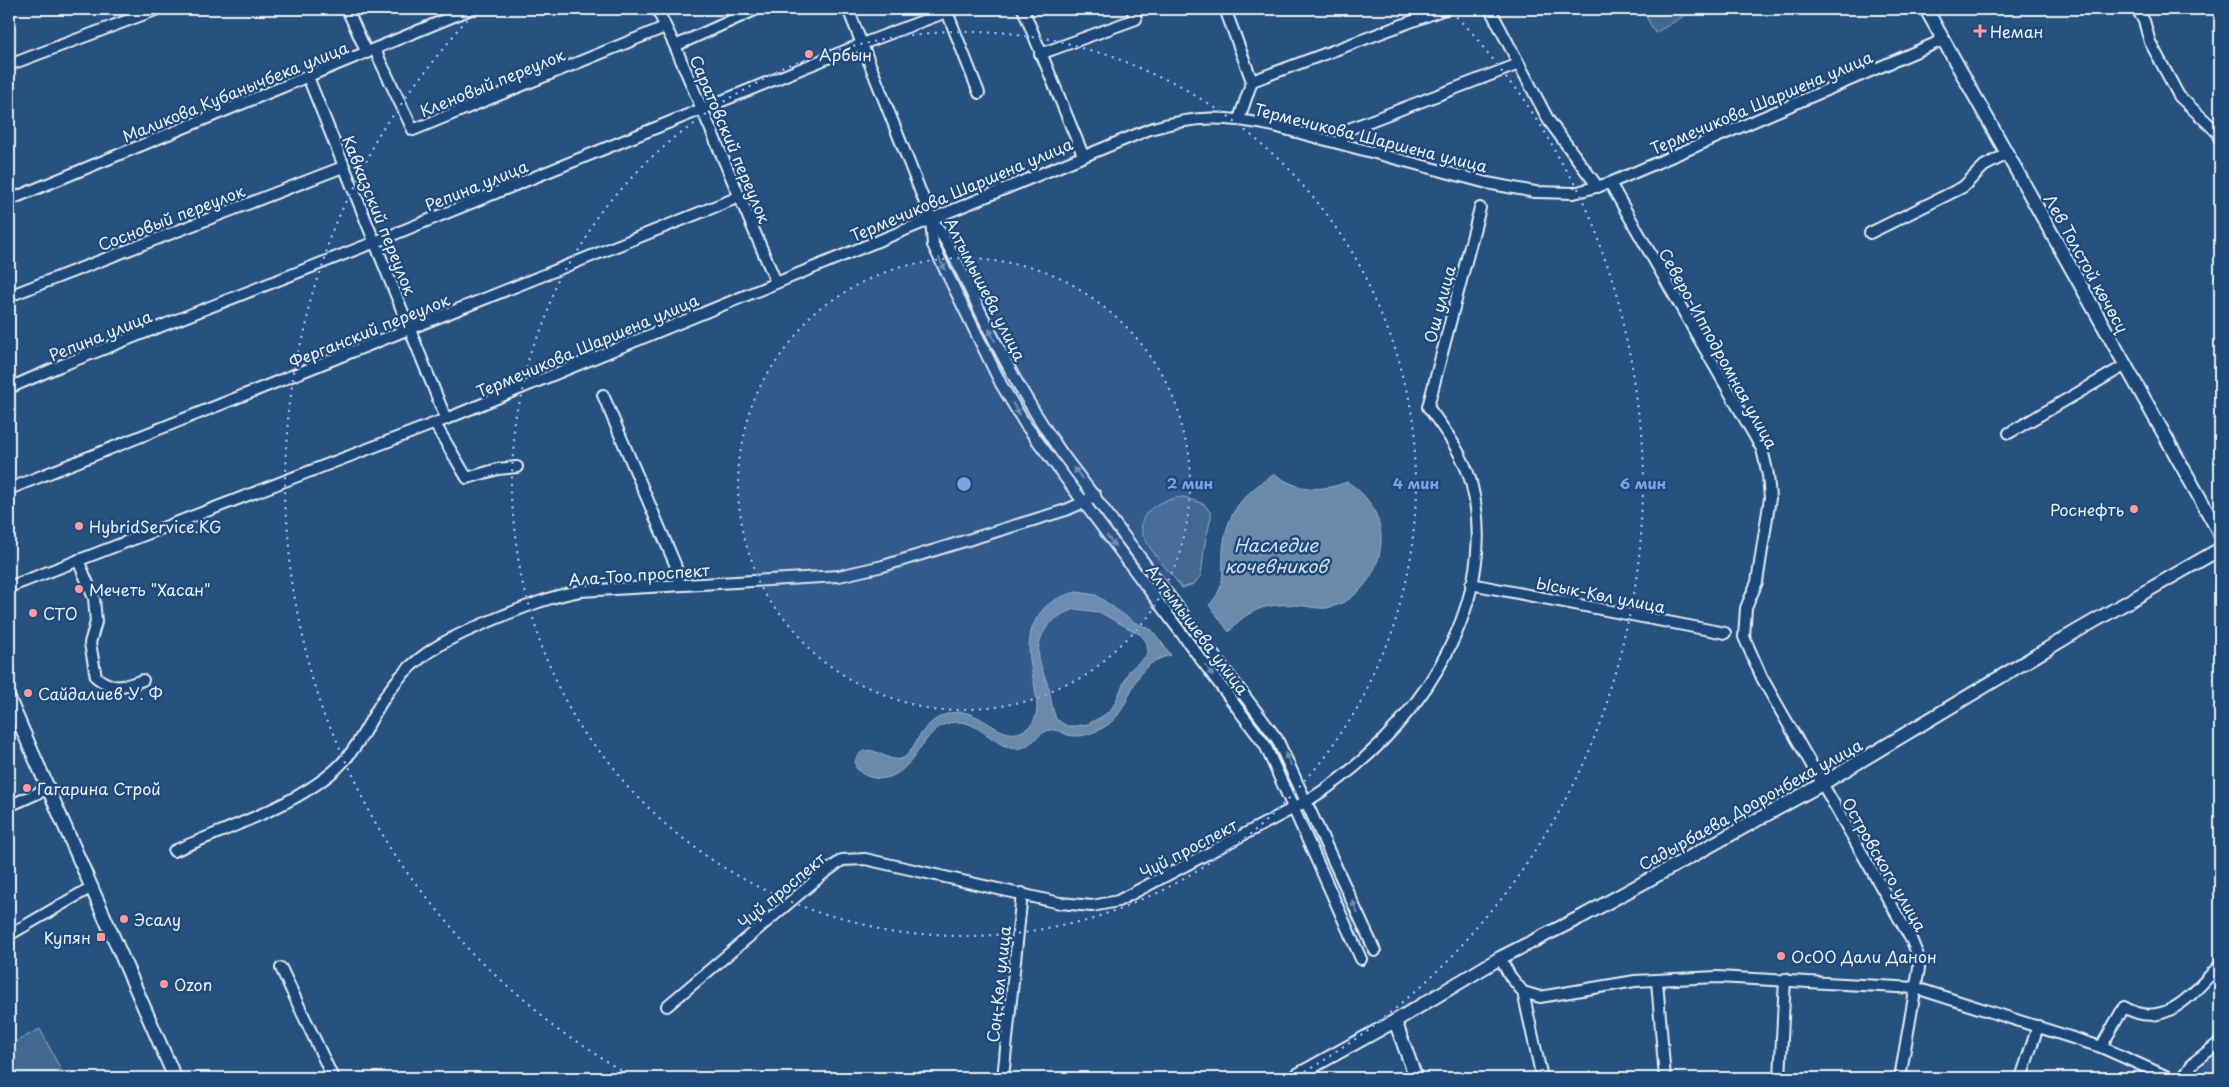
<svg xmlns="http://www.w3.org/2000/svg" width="2229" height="1087" font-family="'Playpen Sans',sans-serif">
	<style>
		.built { fill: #355d88 }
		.green { fill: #436891; stroke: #96acc4 }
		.water { fill: #6b8aaa; stroke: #9db3c9; fill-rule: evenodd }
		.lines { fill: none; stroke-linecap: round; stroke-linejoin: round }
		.minor-casing { stroke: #e8f1f8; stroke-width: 14 }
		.major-casing { stroke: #e8f1f8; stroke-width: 16 }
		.minor { stroke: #1f4a7a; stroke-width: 10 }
		.major { stroke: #1f4a7a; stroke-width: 12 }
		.rail-casing { stroke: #e8f1f8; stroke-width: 5 }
		.rail { stroke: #1f4a7a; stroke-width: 3; stroke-dasharray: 9; stroke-linecap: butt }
		.oneway { fill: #6f8dac }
		.ring { fill: none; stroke: #82a0e8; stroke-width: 2.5; stroke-dasharray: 2.5 5 }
		.poi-dot { fill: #ff9aa2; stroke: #1f4a7a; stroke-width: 2 }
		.labels { text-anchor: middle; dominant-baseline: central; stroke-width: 5; stroke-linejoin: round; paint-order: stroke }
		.poi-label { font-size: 16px; fill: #e8f1f8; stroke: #1f4a7a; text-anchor: start }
		.street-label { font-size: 16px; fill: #e8f1f8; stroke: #1f4a7a }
		.water-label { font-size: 18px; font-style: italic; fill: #d5e2ec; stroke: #1f4a7a }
		.centre { fill: #82a0e8; stroke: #1f4a7a; stroke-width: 2.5 }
		.ring-label { font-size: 15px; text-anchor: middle; font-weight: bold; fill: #82a0e8; stroke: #1f4a7a; stroke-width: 5; stroke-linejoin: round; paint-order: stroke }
	</style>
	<rect width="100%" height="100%" fill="#27517f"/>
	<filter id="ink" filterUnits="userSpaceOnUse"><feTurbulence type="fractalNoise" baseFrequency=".02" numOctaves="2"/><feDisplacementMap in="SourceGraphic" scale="10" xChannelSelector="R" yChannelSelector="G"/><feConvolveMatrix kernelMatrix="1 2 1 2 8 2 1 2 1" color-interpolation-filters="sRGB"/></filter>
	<g filter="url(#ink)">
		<path class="built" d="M2220,1048V1078H2208L2200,1073L2208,1054Z"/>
		<g class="green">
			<path d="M1642,9H1696L1655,33Z"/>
			<path d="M1184,497L1204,504L1211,513V518L1205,542L1201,575L1194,584L1182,588C1171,573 1152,554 1144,537C1132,512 1164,498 1184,497Z"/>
			<path d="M40,1029L65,1078H9V1045Z"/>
		</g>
		<g class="water">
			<path d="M1275,474C1297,491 1321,492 1347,482C1366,493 1379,512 1381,535C1383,567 1360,603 1326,608C1315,609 1304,605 1292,605C1266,603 1245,611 1229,632L1209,605C1226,588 1222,573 1223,551C1226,513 1243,493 1275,474Z"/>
			<path d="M1077,592L1096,595L1134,622L1152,630L1171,655C1123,666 1138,710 1101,729C1091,734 1079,738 1068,735C1062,733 1057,729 1050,730C1036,733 1030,751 1014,748C992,746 978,720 956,722C924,723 920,764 892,776C873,785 840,768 863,751C878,747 889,764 903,758C910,754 913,746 917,740C926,724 941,712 960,712C983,712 1004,745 1026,729C1034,723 1036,718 1037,709C1037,675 1017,643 1041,612C1049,601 1063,595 1077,592ZM1075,609L1099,612L1141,635L1147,643L1148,652L1146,656L1129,671L1115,703L1110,711L1101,717L1088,724L1077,726H1067L1056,719C1052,709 1051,699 1049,688C1046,680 1042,671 1040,662C1033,636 1052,616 1075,609Z"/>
		</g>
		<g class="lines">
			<g class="minor-casing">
				<g id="minor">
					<path d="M347,9L367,53"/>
					<path d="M657,9L675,46L776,282"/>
					<path d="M848,9L931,218C953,249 967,285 984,319C1007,367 1033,412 1063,455L1277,739L1375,951"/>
					<path d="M946,9L979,93"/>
					<path d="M1023,9L1083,155"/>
					<path d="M1225,9L1252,81"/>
					<path d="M1490,9L1549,121L1598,187"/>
					<path d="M2137,9L2144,21L2150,42L2179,96L2216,131L2220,140"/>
					<path d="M675,46L757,9"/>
					<path d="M375,50L413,130L665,27"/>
					<path d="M1040,54L1136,19L1132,9"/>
					<path d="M9,65L158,9"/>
					<path d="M308,77L446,419"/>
					<path d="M1239,119L1252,81L1445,9"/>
					<path d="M1339,143L1349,129L1519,64"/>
					<path d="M1610,183L1762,449L1768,475L1770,498L1757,582L1746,608L1744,637L1762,678L1912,941L1918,956L1919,968L1900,1078"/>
					<path d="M9,200L471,9"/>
					<path d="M931,219L933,245L1001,384L1025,424L1265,745L1361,959"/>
					<path d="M1870,233L1963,187L1984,166L2007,154"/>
					<path d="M9,296L343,167"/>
					<path d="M9,388L60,366L375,242L862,44L954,9"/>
					<path d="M603,395L675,564L680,585"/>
					<path d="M435,424L467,478L498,469L517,467"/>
					<path d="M2009,433L2126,365"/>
					<path d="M9,489L739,197"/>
					<path d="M78,560L94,598L96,622L90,643L96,677C114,691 123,687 143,680"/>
					<path d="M1471,584L1725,633"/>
					<path d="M9,587L446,419L1150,129C1197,115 1226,116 1274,126L1487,183L1535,192L1574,193L1610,183L1943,40"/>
					<path d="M9,806L47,789"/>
					<path d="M174,851C224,829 295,806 336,769C362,745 370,716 391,688C419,650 458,634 500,617C527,606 552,596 580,591L839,576L883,566L1066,510L1082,503L1095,495"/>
					<path d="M9,935L90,888"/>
					<path d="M1500,958L1510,976L1523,992L1540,997L1635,981L1717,977L1916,988L2101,1047L2170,1078"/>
					<path d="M281,968L333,1078"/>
					<path d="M1657,981L1665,1078"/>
					<path d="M1523,992L1542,1078"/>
					<path d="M667,1006L823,874L842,860L865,859L1060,903L1092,906L1118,901L1307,801C1410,739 1504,608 1471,482C1463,454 1445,430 1428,407L1480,208"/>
					<path d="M2101,1047L2124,1007C2166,1032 2194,991 2220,965"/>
					<path d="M1003,1078L1022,893"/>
					<path d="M1780,1078L1785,979"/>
					<path d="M2021,1078L2038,1026"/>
					<path d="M2183,1078L2193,1063L2220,1042"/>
				</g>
			</g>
			<g class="major-casing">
				<g id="major">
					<path d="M1926,9L2220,534"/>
					<path d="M9,699L175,1078"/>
					<path d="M1395,1021L1416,1078"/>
					<path d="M1292,1078L1395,1021L1500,958L1583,916L1822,784L2077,631L2220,549"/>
				</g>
			</g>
			<use href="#minor" class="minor"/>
			<use href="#major" class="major"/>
			<g class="rail-casing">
				<path id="rail" d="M2220,9V10"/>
			</g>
			<use href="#rail" class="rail"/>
		</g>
		<defs><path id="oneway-solid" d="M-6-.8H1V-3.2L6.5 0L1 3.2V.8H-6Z" transform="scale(1.25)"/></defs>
		<g class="oneway">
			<use href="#oneway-solid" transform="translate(942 264) rotate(64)"/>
			<use href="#oneway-solid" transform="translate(992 335) rotate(-116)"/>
			<use href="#oneway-solid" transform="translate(1016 409) rotate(60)"/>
			<use href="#oneway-solid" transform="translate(1078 473) rotate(-128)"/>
			<use href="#oneway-solid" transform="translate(1111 541) rotate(53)"/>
			<use href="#oneway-solid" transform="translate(1209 670) rotate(53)"/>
			<use href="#oneway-solid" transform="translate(1288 759) rotate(-116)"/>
			<use href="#oneway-solid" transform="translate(1355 907) rotate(-114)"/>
		</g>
	</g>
	<circle cx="964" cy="484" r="226" fill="#82a0e8" fill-opacity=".12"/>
	<g class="ring">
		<circle cx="964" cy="484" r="226"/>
		<circle cx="964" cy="484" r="452"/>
		<path d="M635 1078A679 679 0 0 1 476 12M1452 12A679 679 0 0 1 1293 1078"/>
	</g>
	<g class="poi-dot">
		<path d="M1977.5 23.5h5v5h5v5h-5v5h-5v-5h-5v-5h5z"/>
		<circle cx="809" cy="54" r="5"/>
		<circle cx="2134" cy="509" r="5"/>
		<circle cx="79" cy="526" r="5"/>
		<circle cx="79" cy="589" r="5"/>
		<circle cx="33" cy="613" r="5"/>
		<circle cx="28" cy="693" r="5"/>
		<circle cx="27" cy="788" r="5"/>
		<circle cx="124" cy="919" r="5"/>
		<rect x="96" y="932" width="10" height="10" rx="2.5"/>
		<circle cx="1781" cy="956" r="5"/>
		<circle cx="164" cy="984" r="5"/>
	</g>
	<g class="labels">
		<g class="poi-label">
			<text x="1990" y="31">Неман</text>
			<text x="819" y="54">Арбын</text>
			<text x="2124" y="509" text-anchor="end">Роснефть</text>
			<text x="89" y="526">HybridService.KG</text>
			<text x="89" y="589">Мечеть "Хасан"</text>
			<text x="43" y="613">СТО</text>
			<text x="38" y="693">Сайдалиев У. Ф</text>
			<text x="37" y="788">Гагарина Строй</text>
			<text x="134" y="919">Эсалу</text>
			<text x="91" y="937" text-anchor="end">Купян</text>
			<text x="1791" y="956">ОсОО Дали Данон</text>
			<text x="174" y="984">Ozon</text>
		</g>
		<g class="street-label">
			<text transform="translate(492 82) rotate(-22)">Кленовый переулок</text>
			<text transform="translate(235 91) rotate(-22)">Маликова Кубанычбека улица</text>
			<text transform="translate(1761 102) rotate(-23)">Термечикова Шаршена улица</text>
			<text transform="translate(1371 137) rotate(14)">Термечикова Шаршена улица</text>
			<text transform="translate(731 139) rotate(67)">Саратовский переулок</text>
			<text transform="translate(476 185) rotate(-22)">Репина улица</text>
			<text transform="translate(961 189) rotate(-23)">Термечикова Шаршена улица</text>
			<text transform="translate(380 215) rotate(68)">Кавказский переулок</text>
			<text transform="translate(171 217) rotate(-21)">Сосновый переулок</text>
			<text transform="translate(2087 263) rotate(61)">Лев Толстой көчөсү</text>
			<text transform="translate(986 289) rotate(63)">Алтымышева улица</text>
			<text transform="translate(1439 304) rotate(-75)">Ош улица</text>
			<text transform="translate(369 330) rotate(-22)">Ферганский переулок</text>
			<text transform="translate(100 335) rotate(-22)">Репина улица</text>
			<text transform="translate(587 345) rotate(-23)">Термечикова Шаршена улица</text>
			<text transform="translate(1719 348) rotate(61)">Северо-Ипподромная улица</text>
			<text transform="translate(639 574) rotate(-4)">Ала-Тоо проспект</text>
			<text transform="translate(1601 594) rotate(11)">Ысык-Көл улица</text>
			<text transform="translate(1198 629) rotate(53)">Алтымышева улица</text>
			<text transform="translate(1750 804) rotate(-29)">Садырбаева Дооронбека улица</text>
			<text transform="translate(1188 848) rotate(-28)">Чүй проспект</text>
			<text transform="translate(1885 864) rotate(60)">Островского улица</text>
			<text transform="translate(781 890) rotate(-40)">Чүй проспект</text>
			<text transform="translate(998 984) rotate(-84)">Соң-Көл улица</text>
		</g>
		<g class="water-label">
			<text x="1276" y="544">Наследие<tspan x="1276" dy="21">кочевников</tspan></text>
		</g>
	</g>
	<circle cx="964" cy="484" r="8" class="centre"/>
	<g class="ring-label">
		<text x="1190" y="489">2 мин</text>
		<text x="1416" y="489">4 мин</text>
		<text x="1643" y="489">6 мин</text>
	</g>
	<rect width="2229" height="1087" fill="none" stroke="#1f4a7a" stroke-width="30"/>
	<rect x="15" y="15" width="2199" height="1057" fill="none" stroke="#e8f1f8" stroke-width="2" filter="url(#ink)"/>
</svg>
